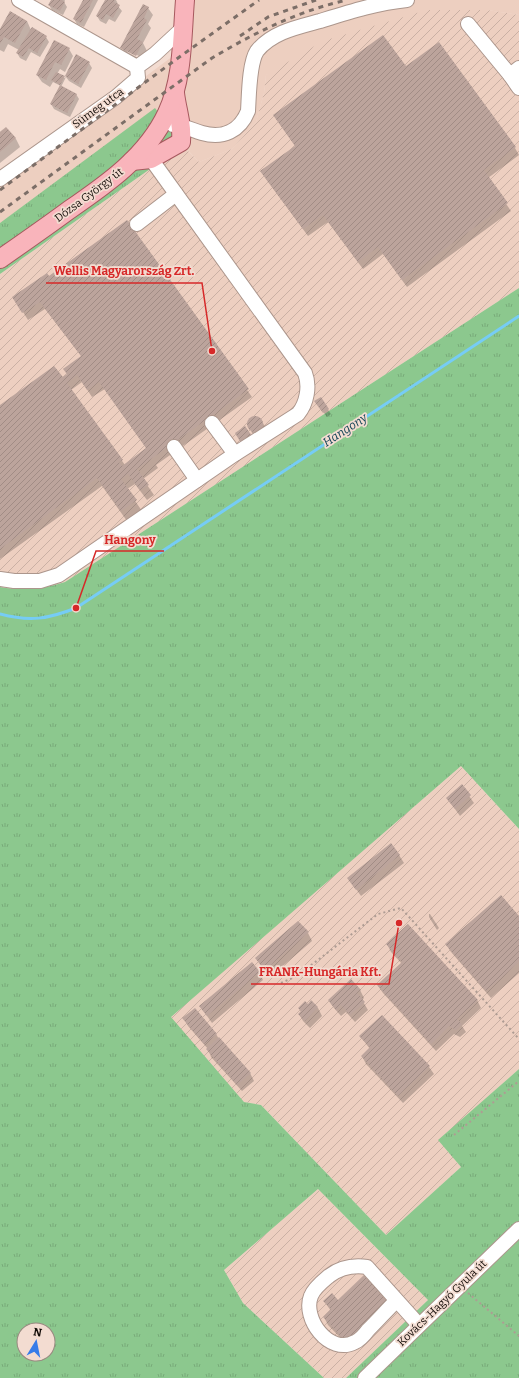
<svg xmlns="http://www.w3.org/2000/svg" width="519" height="1378" font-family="Bitter,serif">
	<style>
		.built { fill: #edcfc0 }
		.industrial { fill: url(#industrial-furrows) }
		.grass { fill: url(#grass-tufts); fill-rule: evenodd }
		.shadow { fill: #0003; fill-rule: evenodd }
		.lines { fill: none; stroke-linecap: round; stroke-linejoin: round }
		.stream { stroke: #76ccf5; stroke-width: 3 }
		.building { fill: url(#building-hatch); fill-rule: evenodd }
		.minor-casing { stroke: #ac968c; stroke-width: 16 }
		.major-casing { stroke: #a6585e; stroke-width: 20 }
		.path { stroke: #ae9c93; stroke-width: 2; stroke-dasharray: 2 3; stroke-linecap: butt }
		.minor { stroke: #fff; stroke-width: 14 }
		.major { stroke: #f9b4bb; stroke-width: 18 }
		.rail { stroke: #7c6e67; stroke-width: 3; stroke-dasharray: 5 5; stroke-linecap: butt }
		.labels { text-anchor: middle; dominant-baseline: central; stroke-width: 3.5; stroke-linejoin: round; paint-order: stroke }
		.street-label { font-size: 11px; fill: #120b07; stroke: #f3dcd1 }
		.water-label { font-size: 12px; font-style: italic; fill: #0b3f54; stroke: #f3dcd1 }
		.leader { fill: none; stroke: #d62828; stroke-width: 1.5 }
		.callout-dot { fill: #d62828; stroke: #f3dcd1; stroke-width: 1.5 }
		.callout-label { font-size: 12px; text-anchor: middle; font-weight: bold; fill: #d62828; stroke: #f3dcd1; stroke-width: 3.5; stroke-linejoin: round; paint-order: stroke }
	</style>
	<defs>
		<pattern id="industrial-furrows" width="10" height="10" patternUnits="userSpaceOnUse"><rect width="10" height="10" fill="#edcfc0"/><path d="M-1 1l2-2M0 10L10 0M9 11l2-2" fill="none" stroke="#cab0a4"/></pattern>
		<pattern id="grass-tufts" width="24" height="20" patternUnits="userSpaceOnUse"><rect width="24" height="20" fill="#8cc88e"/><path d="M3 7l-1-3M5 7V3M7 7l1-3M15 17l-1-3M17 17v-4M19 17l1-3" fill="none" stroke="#78aa79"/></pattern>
		<pattern id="building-hatch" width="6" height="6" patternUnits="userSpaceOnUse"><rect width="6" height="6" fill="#bca49c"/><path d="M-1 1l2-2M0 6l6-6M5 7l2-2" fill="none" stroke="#a18c85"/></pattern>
	</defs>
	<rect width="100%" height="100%" fill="#f3dcd1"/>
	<path class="built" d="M177,0H519V15L487,10L266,75L264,93L256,122L232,149L199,162L183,145L0,223V185L173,56Z"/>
	<g class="industrial">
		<path d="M427,10H487L519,15V288L65,582L40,589H11L0,587V274L183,146L199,162L232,149L256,122L264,93L266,75L323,41Z"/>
		<path d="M461,766L519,829V1069L439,1140L461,1167L386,1235L261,1105L244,1102L170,1017Z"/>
		<path d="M318,1189L428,1300L346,1378H324L243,1303L224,1270Z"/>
	</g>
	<g class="grass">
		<path d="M155,108L183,146L0,274V223Z"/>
		<path d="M519,288V829L461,766L171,1017L244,1102L261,1105L386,1235L461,1167L438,1140L519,1069V1378H346L428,1300L318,1189L224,1270L243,1303L324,1378H0V587C23,591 44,589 65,582ZM24,1330H48V1354H24Z"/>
	</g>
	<g class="shadow">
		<path d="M52,0H65L64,2L67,7L63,15L52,10L49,5Z"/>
		<path d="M84,0H98L84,27L77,24L74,19Z"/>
		<path d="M106,0H116L118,4L117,5L122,11L115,22L109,19L106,24L100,21L97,16Z"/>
		<path d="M148,8L153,15L148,24L151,28L143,43L147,51L141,63L126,55L122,48ZM127,50L141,57L140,59L127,52Z"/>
		<path d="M27,21L31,30L46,37L49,42L40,57L31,52L26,61L20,58L17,53L19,50L8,44L4,52L0,50V31Z"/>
		<path d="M69,49L73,56L65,72L60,69L57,74L65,78L77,56L89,63L92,68L81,88L69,81L66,77L61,87L76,94L79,99L70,117L54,109L51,104L61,86L53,82L50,87L42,82L37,75Z"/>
		<path d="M405,68L515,148L519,155L488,178L511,211L407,287L383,254L363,269L328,222L308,236L266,179L296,147L274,115Z"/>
		<path d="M6,128L16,139L20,147L0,163V133Z"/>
		<path d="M127,221L252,397L156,465L158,468L143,479L154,495L147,500L135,484L127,489L142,511L127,521L102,486L0,559V406L62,378L67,375L82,357L45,309L28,320L18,304L48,277ZM82,382L92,397L105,389L147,449L125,465L71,390Z"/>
		<path d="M320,398L331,414L327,417L319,406Z"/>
		<path d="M256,417L261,419L266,429L258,437L252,433L248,423L250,419Z"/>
		<path d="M462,786L474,803L460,816L447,798Z"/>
		<path d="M399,855L404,863L361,896L349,879Z"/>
		<path d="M429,914H430L439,928L437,930L429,917Z"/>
		<path d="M519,917V973L491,998L451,952L446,944Z"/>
		<path d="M298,922L308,933L312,941L270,977L261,966L256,958Z"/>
		<path d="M387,944L477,1000L481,1008L462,1026L466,1032L460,1037L454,1034L436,1051L383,993L378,986L402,964L391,952Z"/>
		<path d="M259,972L263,980L212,1023L200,1006Z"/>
		<path d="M360,990L364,998L362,1000L368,1010L355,1022L346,1012L341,1016L334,1008L329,1001Z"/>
		<path d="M311,1002L318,1008L322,1016L310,1028L303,1021L299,1014L301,1012L299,1008L308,1005Z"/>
		<path d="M382,1016L429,1067L434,1074L403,1103L366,1064L362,1056L370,1049L360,1036Z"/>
		<path d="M184,1018L216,1034L219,1039L250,1073L254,1081L242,1091L211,1057L208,1049L188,1026Z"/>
		<path d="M332,1294L352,1350L328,1325L324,1317L331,1311L324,1301Z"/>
	</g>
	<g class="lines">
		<path class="stream" d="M0,614C30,622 48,619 76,608L519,316"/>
	</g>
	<g class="building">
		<path d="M51,0H62L65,2L60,11L48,5Z"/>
		<path d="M83,0H93L81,23L73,19Z"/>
		<path d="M105,0H115L114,2L120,5L113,18L106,14L103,20L96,16Z"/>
		<path d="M143,4L149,7L144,18L147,20L137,39L143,42L136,56L120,48Z"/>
		<path d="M10,11L27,21L15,43L4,37L0,44V29Z"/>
		<path d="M32,27L47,36L37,53L29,48L23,57L16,53Z"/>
		<path d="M383,35L406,66L439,42L516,147L484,170L508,203L402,280L378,247L358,262L323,215L303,229L260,171L295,146L273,115Z"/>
		<path d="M54,40L70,48L61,65L55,62L46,80L36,75Z"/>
		<path d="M76,54L90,62L78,84L65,76Z"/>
		<path d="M56,72L65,76L60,85L77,94L67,113L50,104L60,85L51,80Z"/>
		<path d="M6,127L16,138L0,152V132Z"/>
		<path d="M127,220L249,389L137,469L149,485L140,490L128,474L121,479L137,500L121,511L97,478L0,549V405L54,366L63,377L67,374L63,369L81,356L40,302L22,313L12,297L47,273L49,276ZM77,375L87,390L99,382L146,448L122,466L119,462L123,460L67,383Z"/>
		<path d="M321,397L329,409L323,413L314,401Z"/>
		<circle cx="255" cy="424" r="8"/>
		<path d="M245,426L252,436L241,443L235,433Z"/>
		<path d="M462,784L471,795L455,809L446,798Z"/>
		<path d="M391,843L400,855L356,890L347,878Z"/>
		<path d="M501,895L519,916V962L486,991L445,944Z"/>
		<path d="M298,921L309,932L265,970L255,958Z"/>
		<path d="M408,924L478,1000L457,1019L462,1024L456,1030L449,1026L431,1044L377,985L402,962L386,944Z"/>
		<path d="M252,962L260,972L207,1016L199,1006Z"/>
		<path d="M351,979L361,990L357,993L365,1002L350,1015L341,1005L336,1010L328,1000Z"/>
		<path d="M311,1000L318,1007L305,1021L298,1014L301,1011L298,1008L305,1001L308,1004Z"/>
		<path d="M195,1008L217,1034L204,1044L182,1018Z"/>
		<path d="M382,1015L430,1066L398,1096L361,1056L370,1047L359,1036Z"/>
		<path d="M219,1037L251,1073L237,1085L206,1049Z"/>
		<path d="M364,1275L391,1303L347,1343L323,1317L331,1309L323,1301L332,1293L338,1300Z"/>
	</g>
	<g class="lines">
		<g class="minor-casing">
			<g id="minor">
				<path d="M19,0L137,67"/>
				<path d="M468,24L510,75L519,68"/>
				<path d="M510,75L519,88"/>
				<path d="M173,125C183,125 192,130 202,133C223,139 240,131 248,111C249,96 249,63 257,51C272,32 298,27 320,21C349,12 377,3 407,0"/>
				<path d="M0,179L116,97L138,78L137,67L155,54L183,28"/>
				<path d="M137,224L176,194"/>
				<path d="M212,423L235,454"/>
				<path d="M174,447L197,480"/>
				<path d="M0,579L14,581H40L59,575L235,454L298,414C307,403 310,386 305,373L151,159"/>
				<path d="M396,1301C387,1310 378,1320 368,1330C365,1334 360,1340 355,1342C329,1356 302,1318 311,1296C314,1288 323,1281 329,1276C341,1267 353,1265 367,1267L419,1325"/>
				<path d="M365,1378L519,1229"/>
			</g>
		</g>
		<g class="major-casing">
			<g id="major">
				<path d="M132,161L151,159L181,142C183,124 177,111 175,93"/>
				<path d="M0,259C23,243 46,227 69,210C107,184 147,156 167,113C183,79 182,37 185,0"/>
			</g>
		</g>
		<g class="path">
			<path d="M281,983L297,976L378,914L401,908L519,1039"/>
			<path d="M454,1135L519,1081"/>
			<path d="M468,1293L519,1336"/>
		</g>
		<use href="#minor" class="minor"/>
		<use href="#major" class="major"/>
		<g class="rail">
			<path d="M240,36L268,17L316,0"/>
			<path d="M0,190L178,58L259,0"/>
			<path d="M0,212L212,58C254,33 298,11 347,0"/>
		</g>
	</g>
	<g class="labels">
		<g class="street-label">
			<text transform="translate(98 108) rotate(-36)">Sümeg utca</text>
			<text transform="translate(89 195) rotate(-37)">Dózsa György út</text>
			<text transform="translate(442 1303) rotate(-44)">Kovács-Hagyó Gyula út</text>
		</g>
		<g class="water-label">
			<text transform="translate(345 430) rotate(-33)">Hangony</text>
		</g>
	</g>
	<path class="leader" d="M212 351L202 283H46M76 608L96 551H164M399 923L389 984H251"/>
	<g class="callout-dot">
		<circle cx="212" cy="351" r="4"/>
		<circle cx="76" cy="608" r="4"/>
		<circle cx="399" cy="923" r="4"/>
	</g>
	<g class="callout-label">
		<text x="124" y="275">Wellis Magyarország Zrt.</text>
		<text x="130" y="544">Hangony</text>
		<text x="320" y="976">FRANK-Hungária Kft.</text>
	</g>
	<g transform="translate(36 1342) rotate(10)"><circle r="19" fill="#f3dcd1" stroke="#998880"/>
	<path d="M0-3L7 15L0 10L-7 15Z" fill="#367ce9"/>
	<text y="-6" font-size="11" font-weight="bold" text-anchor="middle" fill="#120b07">N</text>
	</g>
</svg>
